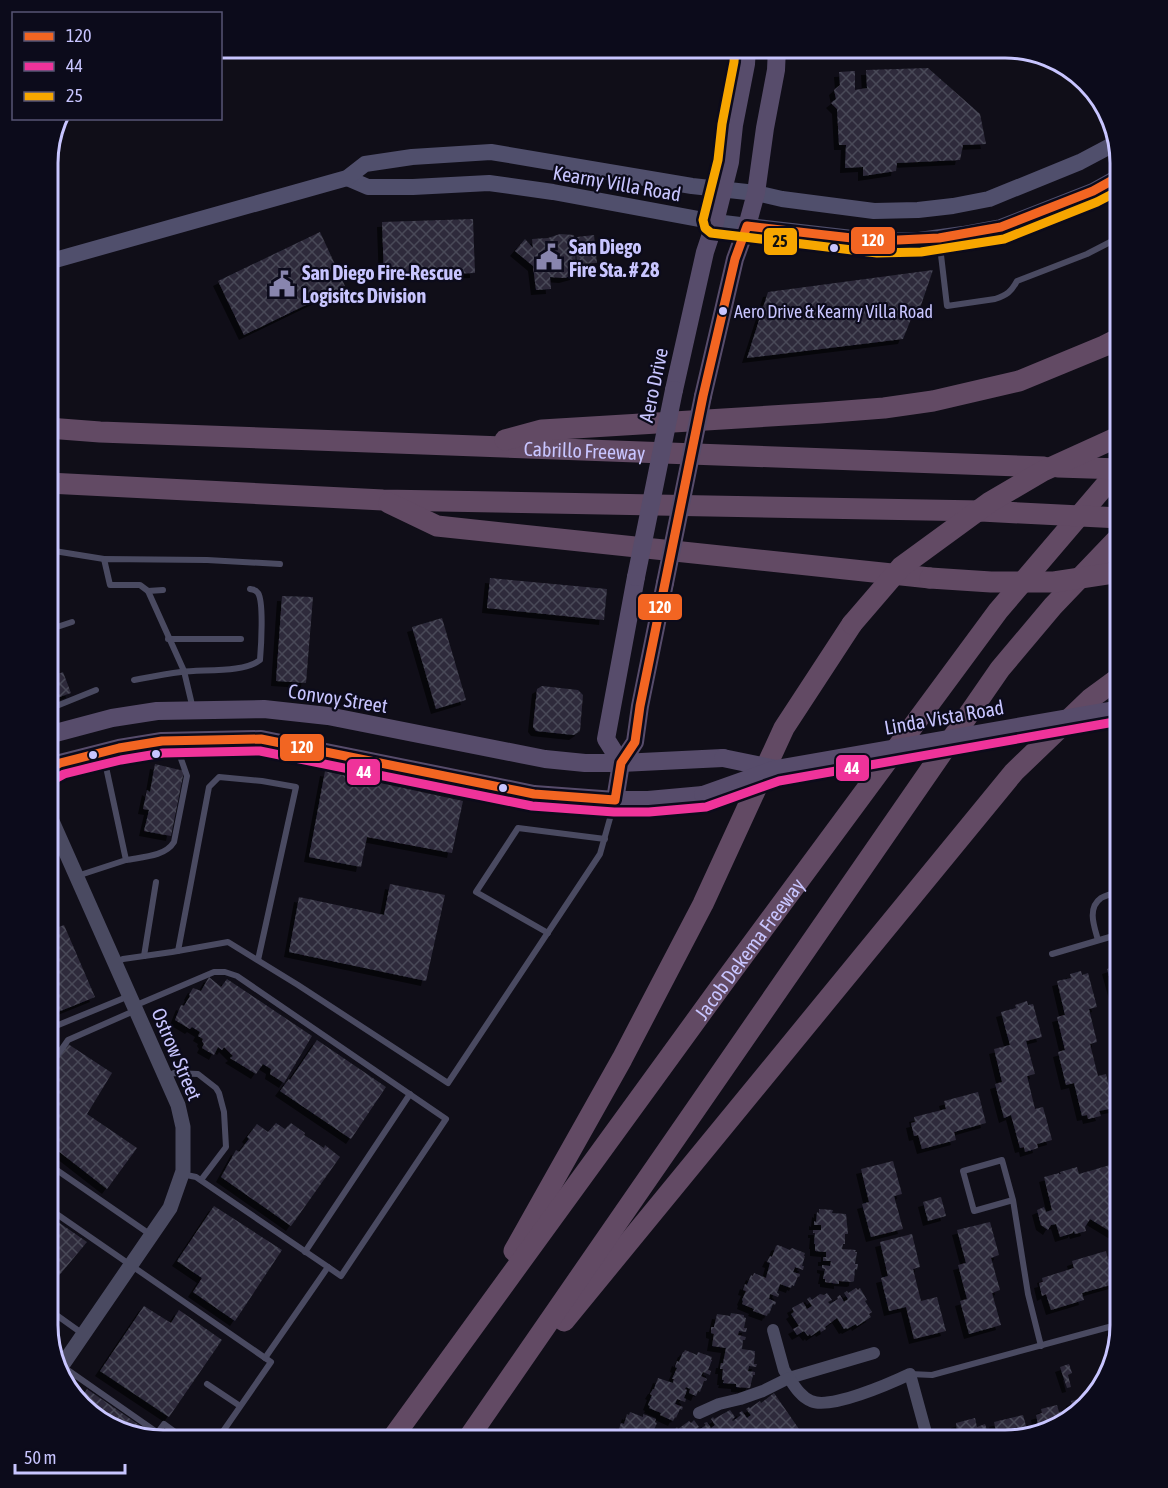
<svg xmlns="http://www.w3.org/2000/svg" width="1168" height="1488" font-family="'Asap Condensed',sans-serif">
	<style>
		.building { fill: url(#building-cross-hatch); filter: url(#shadow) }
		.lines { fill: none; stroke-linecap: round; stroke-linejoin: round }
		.service { stroke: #4a4a61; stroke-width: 6 }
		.minor { stroke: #4a4a61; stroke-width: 12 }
		.tertiary { stroke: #4a4a61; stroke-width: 15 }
		.secondary { stroke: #504f6c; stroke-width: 16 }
		.primary { stroke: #574c6b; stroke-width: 18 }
		.motorway { stroke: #624a64; stroke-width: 21 }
		.primary-bridge { stroke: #574c6b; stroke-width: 18 }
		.motorway-bridge { stroke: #624a64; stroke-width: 21 }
		.bus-1-casing { stroke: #0c0b1b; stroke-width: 14 }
		.bus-2-casing { stroke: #0c0b1b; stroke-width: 14 }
		.bus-3-casing { stroke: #0c0b1b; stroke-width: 14 }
		.bus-1 { stroke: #f26522; stroke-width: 9 }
		.bus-2 { stroke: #ef339a; stroke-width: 9 }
		.bus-3 { stroke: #f7a600; stroke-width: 9 }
		.bus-dot { fill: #c8c5ff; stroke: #0c0b1b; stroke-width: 2 }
		.labels { text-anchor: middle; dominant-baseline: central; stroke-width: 4.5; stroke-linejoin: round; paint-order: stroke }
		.bus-label { font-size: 18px; fill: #c8c5ff; stroke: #0c0b1b; text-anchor: start }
		.street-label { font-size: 20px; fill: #c8c5ff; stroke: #0c0b1b }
		.poi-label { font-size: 20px; font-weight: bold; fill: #c8c5ff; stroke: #0c0b1b; text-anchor: start }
		.rim { fill: none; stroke: #c8c5ff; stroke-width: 3 }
		.line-badge { stroke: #0c0b1b; stroke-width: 2 }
		.badge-label { font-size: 16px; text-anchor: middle; font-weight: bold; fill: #fff }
		.pale-badge-label { font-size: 16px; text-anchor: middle; font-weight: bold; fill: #111 }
	</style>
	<defs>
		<pattern id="building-cross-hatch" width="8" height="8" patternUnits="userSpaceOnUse" patternTransform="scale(1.5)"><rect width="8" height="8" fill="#2d2b3b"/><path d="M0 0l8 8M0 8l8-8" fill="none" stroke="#4a4858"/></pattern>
		<filter id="shadow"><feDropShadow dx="-5" dy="5" stdDeviation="0" flood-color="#0009"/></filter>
	</defs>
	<rect width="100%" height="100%" fill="#100e18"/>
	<g class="building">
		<path d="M928,68L980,114L986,144L963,145L960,160L897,163L896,171L863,176V167L845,168L846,145H839L837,109L831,103L836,99L834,90L840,85L839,72L855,71V90L867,88L866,70Z"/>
		<path d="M473,219L475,273L384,276L382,222Z"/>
		<path d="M320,232L345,286L244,335L218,281Z"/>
		<path d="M560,234L574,235L576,265H574L575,275L564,278L550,277L551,289L536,290L533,266L515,251L525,239L533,248L532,239L548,238Z"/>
		<path d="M594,235L597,263L577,264L575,239H577V237Z"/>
		<path d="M933,270L918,314H913L903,339L747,358L768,292Z"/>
		<path d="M490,578L607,589L604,620L487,608Z"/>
		<path d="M282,596L313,597L306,683L276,681Z"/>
		<path d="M442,618L466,700L436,709L412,627Z"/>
		<path d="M48,648L58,674L63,672L71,693L48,701Z"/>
		<path d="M542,686L578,690L583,695L580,731L574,735L536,731L533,727L537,689Z"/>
		<path d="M155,764L184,771L171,836L144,831L149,810L143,809L147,790L150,792Z"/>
		<path d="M325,771L463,801L452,853L367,837L361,867L309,857Z"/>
		<path d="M390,884L445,895L426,981L289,952L299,897L384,915Z"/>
		<path d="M64,925L95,997L48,1016V931Z"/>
		<path d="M1120,965V1001L1116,1002L1107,969Z"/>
		<path d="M1081,971L1082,975L1088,973L1097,1007L1089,1009L1097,1042L1090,1044L1098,1076L1106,1074L1114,1108L1099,1111L1101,1116L1088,1119L1087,1115L1082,1116L1074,1083L1066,1085L1058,1052L1065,1050L1057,1017L1065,1015L1057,981L1071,978L1070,974Z"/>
		<path d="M209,977L221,987L227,979L312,1036L284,1083L270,1074L271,1069L263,1064L256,1074L230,1058L233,1056L224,1047L222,1050L218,1047L214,1055L202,1048L204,1044L202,1041L203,1039L198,1036L200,1032L192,1027L190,1029L175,1020L181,1005L184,1006L190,996L189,995L193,988L201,991Z"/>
		<path d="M1027,1001L1028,1005L1033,1004L1042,1037L1026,1041L1035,1074L1027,1076L1035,1109L1043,1107L1052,1140L1037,1144L1038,1148L1025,1152L1024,1147L1020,1148L1011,1115L1004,1118L995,1084L1002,1082L994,1049L1010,1045L1001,1012L1016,1008L1015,1005Z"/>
		<path d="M317,1040L386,1087L351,1139L280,1091L289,1079L290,1080Z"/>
		<path d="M68,1044L112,1073L87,1114L137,1148L107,1189L48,1143V1074Z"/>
		<path d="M978,1092L986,1123L954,1132L956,1140L922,1149L918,1135L914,1136L911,1123L915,1122L914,1117L946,1109L944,1101Z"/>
		<path d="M276,1123L285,1129L291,1123L305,1133L304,1135L324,1148L325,1145L340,1157L291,1226L221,1177L236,1150L239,1152L249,1139L247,1137L257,1124L268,1132Z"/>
		<path d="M893,1161L902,1194L894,1196L903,1229L871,1237L862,1204L869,1202L861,1169Z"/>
		<path d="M1110,1165L1118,1199L1120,1198V1231L1113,1233L1090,1219L1085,1227L1086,1231L1075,1234L1074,1231L1073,1232V1233L1060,1237L1056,1224L1051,1225L1048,1230L1041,1225L1037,1210L1044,1207L1046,1212L1052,1210L1044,1177L1059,1173V1174H1061L1060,1172L1077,1167L1079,1174Z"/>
		<path d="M941,1197L946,1216L928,1221L923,1202Z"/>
		<path d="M214,1206L282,1250L235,1321L193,1292L202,1278L177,1261Z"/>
		<path d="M819,1209L833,1210L832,1213L846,1214L848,1234H845V1244H843L842,1249L856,1250L855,1252H857L855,1264H858L857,1270L855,1269L854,1281L852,1282L839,1281V1284L825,1282V1279H823L825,1269L822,1268V1265L830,1266L831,1261H823V1257H826V1252L815,1251V1244H814L815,1233H813V1230H821V1225H814V1221L816,1222L817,1212L819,1213Z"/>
		<path d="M48,1215L87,1242L57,1278L48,1272Z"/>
		<path d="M990,1222L999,1255L991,1258L1000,1290L992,1293L1001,1325L969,1334L960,1301L967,1299L958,1265L966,1263L957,1230Z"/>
		<path d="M912,1234L920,1267L913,1269L921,1301L937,1297L946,1331L914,1339L906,1307L889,1311L881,1278L888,1276L880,1242Z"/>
		<path d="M778,1245L790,1250L792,1248L805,1253L804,1256H805L802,1266H804L803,1270L795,1267L793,1272L800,1274L799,1277L798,1276L794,1286L792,1285L791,1288L780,1284L777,1293L779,1294L778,1297L770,1294L769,1299L776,1302L775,1305L773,1304L769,1314L768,1313L767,1316L753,1311L754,1309L742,1304L743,1301L742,1300L746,1291L743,1290L745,1284L747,1285L751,1275L753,1276L754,1273L766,1278L770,1263L767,1262L770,1256L772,1257L776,1246Z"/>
		<path d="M1106,1251L1108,1259L1120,1256V1291L1116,1292L1114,1284L1082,1293L1084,1300L1051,1310L1046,1294L1042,1296L1039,1283L1043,1282L1042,1278L1074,1268L1072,1261Z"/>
		<path d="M856,1288L858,1290L860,1288L867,1300L865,1301L872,1312L869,1314L871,1317L857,1326L856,1324L847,1329L846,1328L844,1329L837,1318L825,1327L826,1329L821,1332L820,1330L811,1336L810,1334L808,1336L804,1331L797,1335L793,1329L799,1326L791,1314L794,1312L792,1308L803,1302L807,1309L812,1306L807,1299L810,1297L812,1300L820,1294L824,1295L827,1293L832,1300L828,1302L830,1304L838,1299L837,1297L840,1295L844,1302L848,1299L844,1293L847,1291L848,1293Z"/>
		<path d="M144,1306L171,1323L179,1310L222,1340L169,1417L100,1371Z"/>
		<path d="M731,1313L744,1315V1317L746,1318L744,1328H747L746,1332L739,1331L738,1335L746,1337L745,1340H743L742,1349L755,1351L754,1364H757L756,1367L749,1366L748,1371L755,1372V1375H753L750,1388L736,1387V1384L723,1383L724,1380H722L723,1369H720L721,1363H723L726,1348L712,1346L714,1334L711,1333V1327H714L717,1314L730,1316Z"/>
		<path d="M685,1350L697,1355L698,1352L712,1357L711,1360H712L708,1370L711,1371L710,1375L703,1372L701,1376L707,1379L706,1381H704L700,1392L698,1391L696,1396L689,1393L690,1389L686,1387L685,1389L687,1390L684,1398L686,1399L685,1402L677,1399L675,1404L683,1407L682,1410L680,1409L676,1418L675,1417L673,1421L660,1415L661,1413L649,1408L650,1406L648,1405L652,1395L650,1394L653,1389H654L658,1378L673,1383L674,1379H672L677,1368L675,1367L677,1361L679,1362L683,1352H684Z"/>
		<path d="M1069,1364L1072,1373L1068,1375L1071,1387L1067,1388L1060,1367Z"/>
		<path d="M87,1389L158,1438V1439L106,1425L80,1400Z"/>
		<path d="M774,1393L799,1429L788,1438L786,1436L776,1434L773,1430L767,1435L768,1437L764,1440L761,1438L759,1440H746L742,1434L738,1437L739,1439L737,1440H663L670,1435L668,1433L671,1432L675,1438L679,1435L675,1429L677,1427L678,1429L689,1421L691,1423L694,1420L699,1427L696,1429L697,1431L706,1425L704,1423L707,1422L711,1428L715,1425L711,1419L713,1417L714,1419L730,1410L735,1417L732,1420L733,1421L741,1415L739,1413L742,1411L747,1418L751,1415L746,1409L749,1407L750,1408L760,1401L761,1403Z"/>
		<path d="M1092,1396L1075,1414L1071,1401Z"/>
		<path d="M1057,1405L1059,1412L1063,1411L1066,1422L1039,1429L1036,1415L1042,1413L1041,1409Z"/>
		<path d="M630,1412L643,1417V1414L656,1419L655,1422L657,1423L653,1432L655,1433L654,1436L647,1433L645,1438L649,1440H618L621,1429H619L621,1423L624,1424L627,1414L629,1415Z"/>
		<path d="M1023,1415L1028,1433L1005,1440H998L994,1422Z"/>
		<path d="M975,1418L977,1427L985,1424L990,1440H958L956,1423Z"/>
		<path d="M895,1433L896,1440H883L882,1436Z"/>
	</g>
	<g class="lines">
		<g class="service">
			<path d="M939,238L947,306L995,299C1007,295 1011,292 1017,281L1087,254L1120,237"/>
			<path d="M48,550L104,559"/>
			<path d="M148,591L163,590"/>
			<path d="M48,630L72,622"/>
			<path d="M168,639H241"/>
			<path d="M134,680C150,677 165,674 181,672C202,669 244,673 260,660C261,648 264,602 258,593C255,589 254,590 250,589"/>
			<path d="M48,707H54L96,690"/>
			<path d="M193,709L184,671L148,591L140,585H110L104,559L207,560L280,564"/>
			<path d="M126,860C141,857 165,857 174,842L187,776L180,756L179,743"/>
			<path d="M77,876L126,860L103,753"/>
			<path d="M548,933L476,892L518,828L605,839"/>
			<path d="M1098,940C1094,926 1087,908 1101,898C1106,895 1115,893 1120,892"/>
			<path d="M178,951L209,787L219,777L262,781L296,787L258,960"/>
			<path d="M1052,954L1120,934"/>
			<path d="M144,956L156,882"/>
			<path d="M115,963L123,959L172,952L228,942L298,985L448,1083L600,854L614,804"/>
			<path d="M134,1006L214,972H225L237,976L446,1119L341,1276L328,1267"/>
			<path d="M48,1032L51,1028L129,996"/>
			<path d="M48,1069L68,1040L134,1011"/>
			<path d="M165,1077L174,1073L198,1074L216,1088L219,1093L224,1112L226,1147L201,1180"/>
			<path d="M48,1164L151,1235"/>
			<path d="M182,1174L196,1177L328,1267L265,1358"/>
			<path d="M1013,1200L974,1211L963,1171L1002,1160L1013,1200L1028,1294L1041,1346"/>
			<path d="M48,1208L271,1362L217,1440"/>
			<path d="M305,1252L410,1094"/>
			<path d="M48,1309L83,1334"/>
			<path d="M62,1366L168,1440"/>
			<path d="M910,1374L932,1375L1120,1324"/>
			<path d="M207,1384L240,1406"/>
			<path d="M158,1432L164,1424L186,1440"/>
		</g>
		<g class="minor">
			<path d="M773,1330L784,1370L789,1378L874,1353"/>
			<path d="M699,1413L719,1404L740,1399L763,1391L789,1378C795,1387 801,1397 811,1401C830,1410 891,1383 910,1374L928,1440"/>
		</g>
		<path class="tertiary" d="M48,812L178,1105L183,1127V1171L170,1208L61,1367"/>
		<g class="secondary">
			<path d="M347,178L368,187H413L489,183L553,192L715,222L878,241L919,240L963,234L1001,227L1093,191L1120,176"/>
			<path d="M48,262L347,178L365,164L412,157L491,152L692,186L756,193L782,199L874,211L918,210L953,206L989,199L1080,162L1114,144"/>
		</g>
		<g class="primary">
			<path d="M674,390L705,252L715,222L730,162L734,125L746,64L747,48"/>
			<path d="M703,396L735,259L747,226L756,193L765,128L776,70L777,48"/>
			<path d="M48,735L112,718L157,711L264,709L328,716L545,759L585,763H621L723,758"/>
			<path d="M621,763L606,739L636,577"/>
			<path d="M48,769L60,763L119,748L162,741L261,739L534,794L615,800H648L703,795"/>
			<path d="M615,800L621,763L635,742L640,706L665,583"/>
		</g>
		<g class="motorway">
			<path id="s1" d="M48,428L100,432L1044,467"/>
			<path d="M505,440L542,430L820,413L884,408L933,401L1019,381L1104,346L1120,338"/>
			<path d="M48,483L383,500L981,511"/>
			<path d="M389,503L437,526L930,578"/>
			<path d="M514,1251L622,1059L703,904L784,728L852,624"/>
			<path d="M564,1321L1014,772L1090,699L1120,677"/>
			<path id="s2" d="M391,1440L721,986L998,611L1120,468"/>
			<path d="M467,1440L1000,669L1053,606L1120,536"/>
		</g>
		<g class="primary-bridge">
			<path d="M636,577L674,390"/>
			<path d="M665,583L703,396"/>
			<path d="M723,758L776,769"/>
			<path d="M703,795L776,769L1120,709"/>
		</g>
		<g class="motorway-bridge">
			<path d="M1058,467L1120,469"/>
			<path d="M981,511L1120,518"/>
			<path d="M930,578L991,582H1054L1120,572"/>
			<path d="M852,624L901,567L990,502L1043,471L1120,436"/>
		</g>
		<g class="bus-1-casing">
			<path id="bus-1" d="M48,769L60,763L119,748L162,741L261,739L534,794L615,800L621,763L635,742L640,706L703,396L735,259L747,226L878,241L939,238L1001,227L1093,191L1120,176"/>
		</g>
		<g class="bus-2-casing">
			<path id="bus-2" d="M53,780L64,774L121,760L163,753L260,751L532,806L614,812H649L706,807L779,781L1120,721"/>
		</g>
		<g class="bus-3-casing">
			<path id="bus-3" d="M735,48L734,62L722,124L718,160L703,220L705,228L711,233L877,253L921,252L1004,239L1097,202L1120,190"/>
		</g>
		<use href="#bus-1" class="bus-1"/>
		<use href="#bus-2" class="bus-2"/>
		<use href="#bus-3" class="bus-3"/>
	</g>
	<defs>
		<g id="civic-bare" transform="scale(2.07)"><path d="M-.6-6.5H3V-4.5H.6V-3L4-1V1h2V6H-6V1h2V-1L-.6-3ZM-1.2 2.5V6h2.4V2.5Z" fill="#8885ae" stroke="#0c0b1b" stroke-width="2.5" paint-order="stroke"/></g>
	</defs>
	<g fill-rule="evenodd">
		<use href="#civic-bare" x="549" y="257"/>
		<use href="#civic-bare" x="282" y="284"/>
	</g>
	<g class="bus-dot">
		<circle cx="834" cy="248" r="5"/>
		<circle cx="723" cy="311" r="5"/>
		<circle cx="156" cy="754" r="5"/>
		<circle cx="93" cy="755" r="5"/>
		<circle cx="503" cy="788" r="5"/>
	</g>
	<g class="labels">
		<g class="bus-label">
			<text x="734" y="311">Aero Drive &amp; Kearny Villa Road</text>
		</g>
		<g class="street-label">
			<text transform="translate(617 183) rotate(10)">Kearny Villa Road</text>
			<text transform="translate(653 385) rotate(-78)">Aero Drive</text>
			<text stroke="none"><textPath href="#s1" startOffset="537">Cabrillo Freeway</textPath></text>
			<text transform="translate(338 698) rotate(9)">Convoy Street</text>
			<text transform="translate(944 717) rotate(-10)">Linda Vista Road</text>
			<text stroke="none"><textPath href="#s2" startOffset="608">Jacob Dekema Freeway</textPath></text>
			<text transform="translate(177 1054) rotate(67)">Ostrow Street</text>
		</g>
		<g class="poi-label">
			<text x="569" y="246">San Diego<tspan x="569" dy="23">Fire Sta. # 28</tspan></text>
			<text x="302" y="272">San Diego Fire-Rescue<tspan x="302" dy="23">Logisitcs Division</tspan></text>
		</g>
	</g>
	<path d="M0 0H1168V1488H0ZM163 58H1005A105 105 0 0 1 1110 163V1325A105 105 0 0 1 1005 1430H163A105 105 0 0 1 58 1325V163A105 105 0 0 1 163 58Z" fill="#0c0b1b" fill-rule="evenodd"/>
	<path class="rim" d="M163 58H1005A105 105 0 0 1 1110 163V1325A105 105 0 0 1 1005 1430H163A105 105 0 0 1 58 1325V163A105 105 0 0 1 163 58Z"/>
	<g class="line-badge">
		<rect x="850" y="226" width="46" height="29" rx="6" fill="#f26522"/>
		<rect x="763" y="227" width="35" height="29" rx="6" fill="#f7a600"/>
		<rect x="637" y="593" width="46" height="28" rx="6" fill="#f26522"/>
		<rect x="279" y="733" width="46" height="29" rx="6" fill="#f26522"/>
		<rect x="835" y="754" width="35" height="28" rx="6" fill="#ef339a"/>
		<rect x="346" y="758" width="35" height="28" rx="6" fill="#ef339a"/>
	</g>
	<g class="badge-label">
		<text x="873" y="246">120</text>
		<text x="660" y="613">120</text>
		<text x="302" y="753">120</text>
		<text x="852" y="774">44</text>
		<text x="364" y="778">44</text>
	</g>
	<g class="pale-badge-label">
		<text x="780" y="247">25</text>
	</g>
	<rect x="12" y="12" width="210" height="108" fill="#0c0b1b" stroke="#575576" stroke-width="1.5"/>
	<rect x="24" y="32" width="30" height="9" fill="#f26522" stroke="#575576" stroke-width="1.5"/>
	<text x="66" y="42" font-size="18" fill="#c8c5ff">120</text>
	<rect x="24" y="62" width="30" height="9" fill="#ef339a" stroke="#575576" stroke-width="1.5"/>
	<text x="66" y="72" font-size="18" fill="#c8c5ff">44</text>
	<rect x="24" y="92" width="30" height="9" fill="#f7a600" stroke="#575576" stroke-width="1.5"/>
	<text x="66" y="102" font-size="18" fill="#c8c5ff">25</text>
	<path d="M15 1464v9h110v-9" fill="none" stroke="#c8c5ff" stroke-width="3"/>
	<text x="24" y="1464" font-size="18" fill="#c8c5ff" stroke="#0c0b1b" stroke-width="4.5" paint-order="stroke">50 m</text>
</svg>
